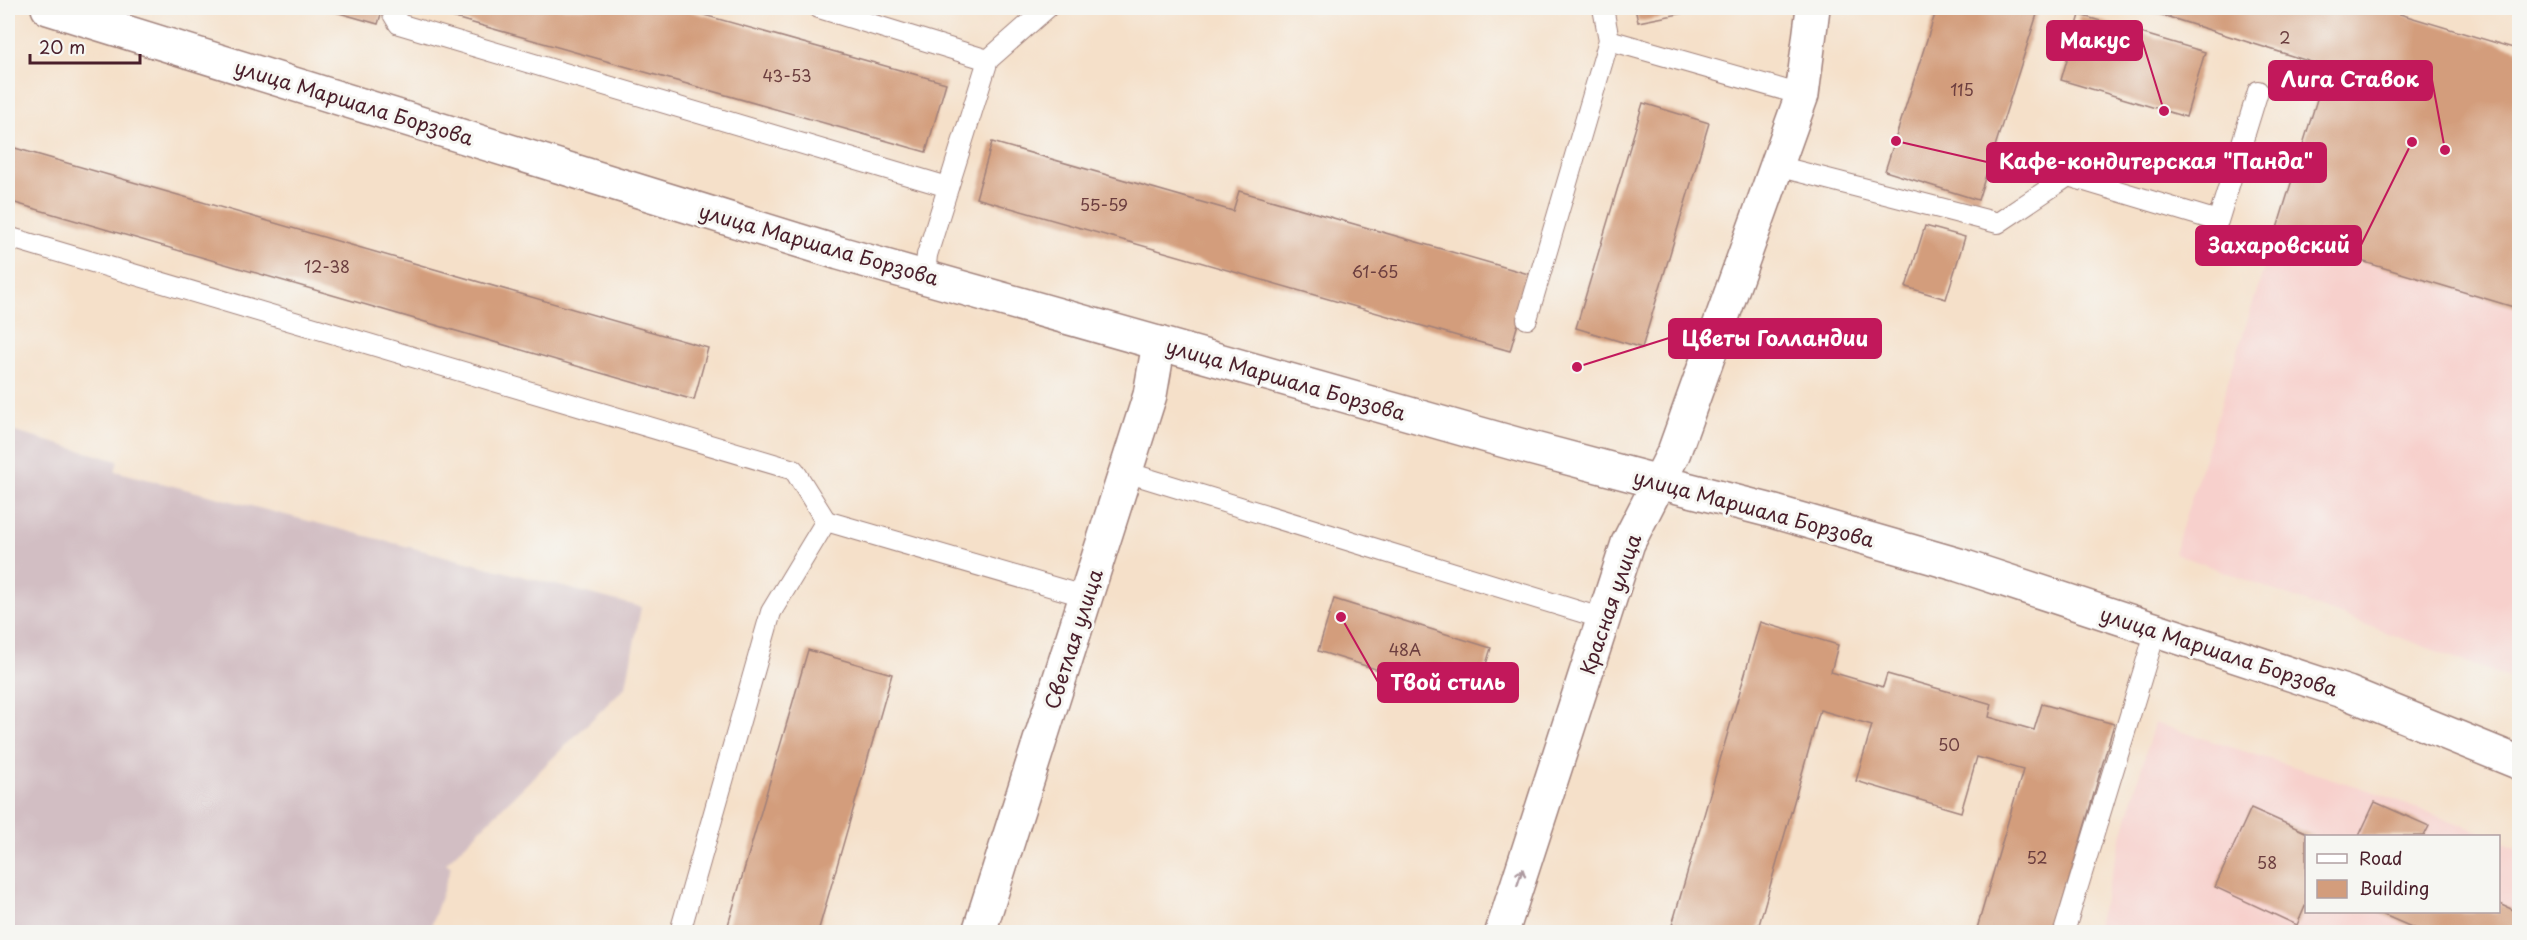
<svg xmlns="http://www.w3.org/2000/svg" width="2527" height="940" font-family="'Playpen Sans',sans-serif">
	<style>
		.built { fill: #f7d0cc }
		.industrial { fill: #d2bec3 }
		.building { fill: #d39d7c }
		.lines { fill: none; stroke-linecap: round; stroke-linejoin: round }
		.lane-casing { stroke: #a0807a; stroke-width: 22 }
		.street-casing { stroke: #a0807a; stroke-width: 36 }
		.secondary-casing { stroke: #a0807a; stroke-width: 36 }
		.primary-casing { stroke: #a0807a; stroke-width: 36 }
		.lane { stroke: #fff; stroke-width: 20 }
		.street { stroke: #fff; stroke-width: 33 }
		.secondary { stroke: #fff; stroke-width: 33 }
		.primary { stroke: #fff; stroke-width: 33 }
		.oneway { stroke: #ae9aa0 }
		.labels { text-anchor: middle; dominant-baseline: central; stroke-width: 6; stroke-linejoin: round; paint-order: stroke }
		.number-label { font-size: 16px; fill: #6c3e3f }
		.street-label { font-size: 20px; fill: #4a1f2b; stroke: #f6f6f2 }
		.leader { fill: none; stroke: #c2185b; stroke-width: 2 }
		.callout-dot { fill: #c2185b; stroke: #f6f6f2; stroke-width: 2 }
		.callout { fill: #c2185b; stroke: #c2185b; stroke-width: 2 }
		.callout-label { font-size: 21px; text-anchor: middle; font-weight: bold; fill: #fff }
	</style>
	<rect width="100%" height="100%" fill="#f6f6f2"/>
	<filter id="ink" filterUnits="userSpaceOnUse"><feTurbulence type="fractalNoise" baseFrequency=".0167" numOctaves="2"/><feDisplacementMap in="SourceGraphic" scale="12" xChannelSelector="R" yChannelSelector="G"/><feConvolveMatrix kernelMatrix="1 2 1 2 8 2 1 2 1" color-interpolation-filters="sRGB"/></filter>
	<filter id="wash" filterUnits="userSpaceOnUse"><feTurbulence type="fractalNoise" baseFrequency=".008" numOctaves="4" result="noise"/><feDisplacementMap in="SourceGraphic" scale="24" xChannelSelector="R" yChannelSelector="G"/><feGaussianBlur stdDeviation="1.35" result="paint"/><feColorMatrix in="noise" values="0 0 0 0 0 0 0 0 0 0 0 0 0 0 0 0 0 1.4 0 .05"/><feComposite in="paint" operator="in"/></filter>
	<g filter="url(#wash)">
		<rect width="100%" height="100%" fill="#f5e0c9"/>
		<g class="built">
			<path d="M2346,8H2380L2519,50V682L2174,553Z"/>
			<path d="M2154,723L2378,793L2490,836H2424L2429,826L2375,802L2359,836H2314L2251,808L2216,887L2297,924L2306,904V912L2349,913L2350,912H2377L2423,932H2095Z"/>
			<path d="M2498,841L2519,850V913L2499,903Z"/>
		</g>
		<path class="industrial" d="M8,430L118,461L115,471L641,607L626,686L446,863L451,867L429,932H8Z"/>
		<g id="blocks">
			<g class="building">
				<path d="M322,8H383L378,24Z"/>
				<path d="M420,8H679L946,83L926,152Z"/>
				<path d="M1635,8H1705V9L1638,22Z"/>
				<path d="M1937,8H2039L1978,200L1885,171Z"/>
				<path d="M2140,8H2380L2520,50V309L2275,235L2327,67Z"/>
				<path d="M2080,15L2205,52L2186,117L2061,80Z"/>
				<path d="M1643,103L1709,123L1642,348L1576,328Z"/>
				<path d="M992,142L1233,211L1239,191L1532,275L1510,351L976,198Z"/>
				<path d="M8,146L708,348L694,400L8,201Z"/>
				<path d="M1925,226L1965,237L1946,299L1906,287Z"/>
				<path d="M1334,599L1491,648L1475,700L1318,651Z"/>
				<path d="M1760,622L1838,645L1831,672L1883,687L1887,674L1992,704L1989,717L2034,730L2042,704L2114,724L2054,932H1976L2023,770L1977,757L1961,812L1856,781L1872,725L1820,710L1757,932H1670Z"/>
				<path d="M808,650L892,674L818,932H726Z"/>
				<path d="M2375,802L2429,826L2424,836H2359Z"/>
				<path d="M2251,808L2314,836H2306V904L2297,925L2215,887Z"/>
				<path d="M2498,903L2520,913V932H2423L2377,912H2498Z"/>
			</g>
		</g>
	</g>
	<g filter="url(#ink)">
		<use href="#blocks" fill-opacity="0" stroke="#a0807a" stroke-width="1.5"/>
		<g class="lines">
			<g class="lane-casing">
				<g id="lane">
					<path d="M394,8L393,14L399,24L948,187"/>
					<path d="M819,8L988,60"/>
					<path d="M1609,40L1802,95"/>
					<path d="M1777,166L1998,223L2068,176L2218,221L2258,91"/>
					<path d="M8,237L794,470L826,521"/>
					<path d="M925,276L927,255L988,60L1047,8"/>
					<path d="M1527,319L1609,40L1603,8"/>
					<path d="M1126,472L1604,619"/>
					<path d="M680,932L771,612L826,521L1087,597"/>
					<path d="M2064,932L2156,630"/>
				</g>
			</g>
			<g class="street-casing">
				<path id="street" d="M979,932L1150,395L1159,343"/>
			</g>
			<g class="secondary-casing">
				<path id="secondary" d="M1813,8L1802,95L1674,452L1659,482L1768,510L1959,565L2348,693L2520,763"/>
			</g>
			<g class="primary-casing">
				<path id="primary" d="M48,8L839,253L1523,446L1659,482L1628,543L1502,932"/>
			</g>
			<use href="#lane" class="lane"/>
			<use href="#street" class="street"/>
			<use href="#secondary" class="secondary"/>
			<use href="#primary" class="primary"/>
		</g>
		<defs><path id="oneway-shaft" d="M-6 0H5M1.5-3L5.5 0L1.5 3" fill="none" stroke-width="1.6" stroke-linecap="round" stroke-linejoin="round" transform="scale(1.5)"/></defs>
		<use class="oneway" href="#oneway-shaft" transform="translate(1520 877) rotate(-72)"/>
	</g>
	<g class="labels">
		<g class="number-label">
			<text x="2285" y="37">2</text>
			<text x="787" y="75">43-53</text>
			<text x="1962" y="89">115</text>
			<text x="1104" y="204">55-59</text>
			<text x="327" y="266">12-38</text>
			<text x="1375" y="271">61-65</text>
			<text x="1405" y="649">48А</text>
			<text x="1949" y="744">50</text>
			<text x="2037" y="857">52</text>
			<text x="2267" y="862">58</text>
		</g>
		<g class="street-label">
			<text transform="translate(354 102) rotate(17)">улица Маршала Борзова</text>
			<text transform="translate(819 244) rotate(16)">улица Маршала Борзова</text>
			<text transform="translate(1286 379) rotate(16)">улица Маршала Борзова</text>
			<text transform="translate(1754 508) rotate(15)">улица Маршала Борзова</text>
			<text transform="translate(1610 604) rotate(-71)">Красная улица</text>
			<text transform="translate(1073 639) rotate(-72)">Светлая улица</text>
			<text transform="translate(2219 651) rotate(18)">улица Маршала Борзова</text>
		</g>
	</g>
	<path class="leader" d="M2164 111L2142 40M2445 150L2432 80M1896 141L1987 162M2412 142L2361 245M1577 367L1669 338M1341 617L1378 682"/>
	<g class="callout-dot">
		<circle cx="2164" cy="111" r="6"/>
		<circle cx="2445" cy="150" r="6"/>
		<circle cx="1896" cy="141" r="6"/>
		<circle cx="2412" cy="142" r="6"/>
		<circle cx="1577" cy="367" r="6"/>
		<circle cx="1341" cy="617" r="6"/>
	</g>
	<g class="callout">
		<rect x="2047" y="21" width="95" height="39" rx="6"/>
		<rect x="2269" y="61" width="163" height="39" rx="6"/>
		<rect x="1987" y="143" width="339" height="39" rx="6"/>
		<rect x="2196" y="226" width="165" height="39" rx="6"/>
		<rect x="1669" y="319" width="212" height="39" rx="6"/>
		<rect x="1378" y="663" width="140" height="39" rx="6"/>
	</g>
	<g class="callout-label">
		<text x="2095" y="48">Макус</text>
		<text x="2350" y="87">Лига Ставок</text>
		<text x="2156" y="169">Кафе-кондитерская "Панда"</text>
		<text x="2279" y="253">Захаровский</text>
		<text x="1775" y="346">Цветы Голландии</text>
		<text x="1448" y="690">Твой стиль</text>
	</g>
	<rect width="2527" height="940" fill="none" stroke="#f6f6f2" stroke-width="30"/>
	<rect x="2305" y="835" width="195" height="78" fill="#f6f6f2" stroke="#b1a0a2" stroke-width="1.5"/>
	<rect x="2317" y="854" width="30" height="9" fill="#ffffff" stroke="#b1a0a2" stroke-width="1.5"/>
	<text x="2359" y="865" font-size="18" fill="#4a1f2b">Road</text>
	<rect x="2317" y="880" width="30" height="18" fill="#d39d7c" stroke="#b1a0a2" stroke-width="1.5"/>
	<text x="2359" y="895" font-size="18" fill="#4a1f2b">Building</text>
	<path d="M30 54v9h110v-9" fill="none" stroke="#4a1f2b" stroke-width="3"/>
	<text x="39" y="54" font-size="18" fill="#4a1f2b" stroke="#f6f6f2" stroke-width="4.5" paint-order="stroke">20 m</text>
</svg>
